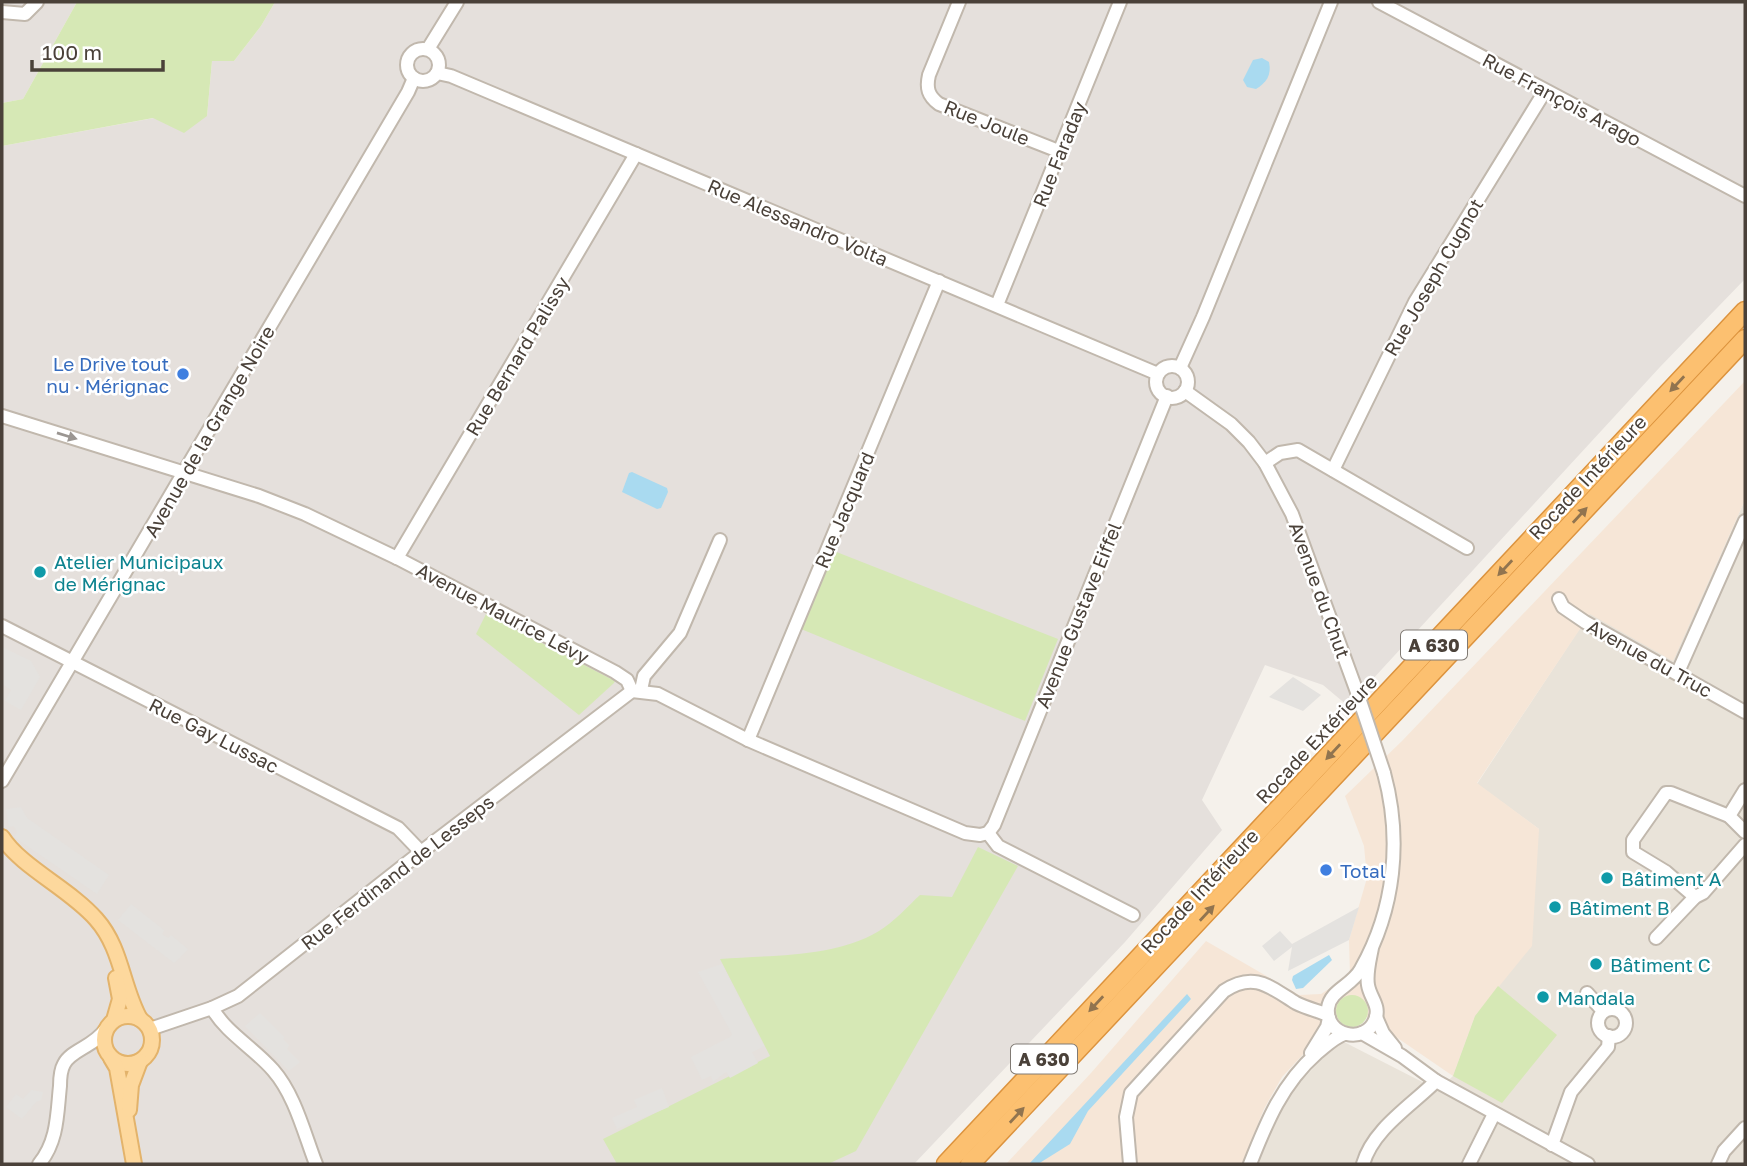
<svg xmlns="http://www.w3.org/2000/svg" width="1747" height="1166" font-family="'Golos Text',sans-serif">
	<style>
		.residential { fill: #e9e3d9 }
		.commercial { fill: #f6e6d7 }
		.industrial { fill: #e5e0dc }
		.green { fill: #d6e8b5 }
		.parking { fill: #e4e2df }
		.water { fill: #a9daf0 }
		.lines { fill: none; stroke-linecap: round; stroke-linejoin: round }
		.minor-casing { stroke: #c1b8ad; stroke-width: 16 }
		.major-casing { stroke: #e3b36b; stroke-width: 18 }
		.highway-casing { stroke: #dc933e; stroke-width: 21 }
		.minor { stroke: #fff; stroke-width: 12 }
		.major { stroke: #fdd89d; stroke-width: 14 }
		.highway { stroke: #fcc070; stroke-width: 18 }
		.minor-bridge-casing { stroke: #c1b8ad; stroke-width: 16; stroke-linecap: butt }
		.minor-bridge { stroke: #fff; stroke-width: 12 }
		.oneway { fill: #91744f }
		.oneway2 { fill: #9b9692 }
		.shop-dot { fill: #3f7fe0; stroke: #fff; stroke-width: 2.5 }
		.culture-dot { fill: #0f9aa8; stroke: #fff; stroke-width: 2.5 }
		.labels { text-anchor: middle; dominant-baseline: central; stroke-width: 5; stroke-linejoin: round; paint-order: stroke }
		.shield { fill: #fff; stroke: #807a74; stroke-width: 2 }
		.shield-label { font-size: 18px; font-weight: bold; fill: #4a4139 }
		.street-label { font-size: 19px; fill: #4a4139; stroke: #fff }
		.shop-label { font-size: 19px; fill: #366cbe; stroke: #fff; text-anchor: end }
		.culture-label { font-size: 19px; fill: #0d838f; stroke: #fff; text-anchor: start }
	</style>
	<rect width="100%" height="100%" fill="#f5f1eb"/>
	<path class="residential" d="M1745,500V1164H1258L1278,1113L1296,1086L1338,1043H1346L1438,1090L1453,1076L1475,1016L1498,986L1539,829L1477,784L1590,613L1673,660Z"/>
	<path class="commercial" d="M1745,381V500L1673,661L1590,614L1477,783L1539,829L1532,946L1475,1016L1453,1076L1361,1013L1343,1012L1282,1077L1264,1109L1242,1164H1006L1091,1073L1206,941L1299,995L1321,994L1350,975L1349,940L1367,878L1364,846L1345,796L1402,741Z"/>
	<g class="industrial">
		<path d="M2,2H77L23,99L2,103Z"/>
		<path d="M275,2H1745V279L1660,367L1348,706L1323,685L1265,665L1202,800L1222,830L1125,942L914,1164H2V146L154,118L207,116L212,61H234L261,26Z"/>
	</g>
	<g class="green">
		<path d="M77,2H275L261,26L234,61H212L207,116L184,133L153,118L2,146V103L23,99Z"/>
		<path d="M834,551L1058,639L1025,721L801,629Z"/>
		<path d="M486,614L615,681L614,683L579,715L476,634Z"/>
		<path d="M978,847L1018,866L856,1151L828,1164H617L603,1139L770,1056L720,959C770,955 835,958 879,931C894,922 907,907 920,895L952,897Z"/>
		<path d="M1498,986L1557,1035L1502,1103L1453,1076L1475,1016Z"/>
		<circle cx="1352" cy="1011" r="16"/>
	</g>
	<g class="parking">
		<path d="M2,647L31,661L40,677L21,710L5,701L11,690L2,684Z"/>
		<path d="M1293,677L1321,695L1303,711L1269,697Z"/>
		<path d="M21,807L27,818L109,875L97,894L14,837L17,832L14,826L9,827L6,809Z"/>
		<path d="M131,904L164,930L162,934L168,938L171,935L188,949L180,958L174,963L118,920Z"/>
		<path d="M1359,907L1349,940L1288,971L1292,947L1274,961L1262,946L1280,931L1292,944Z"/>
		<path d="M722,964L764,1046L752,1052L758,1063L730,1078L726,1072L713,1082L711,1076L702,1080L691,1057L730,1037L732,1034L698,972Z"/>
		<path d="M260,1013L284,1037L283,1039L289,1045L287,1049L300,1062L289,1071L245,1026Z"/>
		<path d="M662,1088L669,1107L617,1129L612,1118L637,1107L634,1100Z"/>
		<path d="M31,1090L43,1092L41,1100L36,1102L22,1119L6,1107L16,1094L23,1099Z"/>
	</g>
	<g class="water">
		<path d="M1262,58L1269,62C1272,75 1266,83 1256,89L1247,87L1243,80L1253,60Z"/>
		<path d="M632,472L667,488L668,492L661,508L657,509L622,492L629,473Z"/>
		<path d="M1329,955L1332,960L1330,962L1303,988L1296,989L1292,980L1293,976Z"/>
		<path d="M1187,994L1191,999L1088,1111L1070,1144L1038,1164H1029Z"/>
	</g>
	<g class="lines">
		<g class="minor-casing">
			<g id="minor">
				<path d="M959,2L929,75C926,88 928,96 939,104L1061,152"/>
				<path d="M1379,2L1745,196"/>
				<path d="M2,12L25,14L37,2"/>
				<circle cx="423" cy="65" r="16"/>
				<path d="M428,49L457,2"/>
				<path d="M437,73L451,76L1158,374"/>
				<path d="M997,305L1120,2"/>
				<circle cx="1172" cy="382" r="16"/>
				<path d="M1180,368L1203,317L1331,2"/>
				<path d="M1185,391L1231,424L1249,442L1265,463L1292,514L1357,692"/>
				<path d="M2,416L259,496L305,514L397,558L615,672L627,680L632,691"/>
				<path d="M1265,463L1280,453L1298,450L1467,548"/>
				<path d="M1333,470L1415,302L1545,91"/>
				<path d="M397,558L636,154"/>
				<path d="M1559,599L1563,607L1585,622L1745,712"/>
				<path d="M2,626L398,828L421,852"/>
				<path d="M1678,672L1745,521"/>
				<path d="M641,690L644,676L680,633L720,540"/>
				<path d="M632,691L658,694L748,740L965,833L980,835L988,833"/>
				<path d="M748,740L939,281"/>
				<path d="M2,781L408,92L414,78"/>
				<path d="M1745,790L1729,816L1745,832"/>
				<path d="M988,833L994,825L1167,396"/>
				<path d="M988,833L998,846L1133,915"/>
				<path d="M1695,897L1666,872L1633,852V840L1666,793H1671L1729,816"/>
				<path d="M1656,938L1695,897L1703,893L1745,845"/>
				<path d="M1372,948C1370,959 1366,973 1368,985C1370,998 1381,1006 1375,1020C1365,1045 1325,1036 1328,1008C1330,990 1352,986 1361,969C1395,909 1402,839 1384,773"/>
				<path d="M1587,993L1603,1011"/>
				<path d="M212,1008C226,1033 254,1048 273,1070C295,1095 304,1133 316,1164"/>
				<circle cx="1612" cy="1023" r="14"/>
				<path d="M1376,1017L1383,1033L1395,1048"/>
				<path d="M150,1029L212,1008L238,996L421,852L632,691"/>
				<path d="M1362,1033L1402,1056L1436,1081L1588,1164"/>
				<path d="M1311,1053L1327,1027L1329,1018"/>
				<path d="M1552,1145L1571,1092L1608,1047L1609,1036"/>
				<path d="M39,1164C58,1141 57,1114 60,1086C60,1079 60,1071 64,1064C71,1050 93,1047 105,1030"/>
				<path d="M1130,1164L1126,1117L1131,1093L1224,991C1254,971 1270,987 1296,1003C1306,1008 1318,1011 1328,1015"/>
				<path d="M1250,1164C1267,1121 1282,1084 1317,1053C1326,1046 1333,1038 1344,1034"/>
				<path d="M1363,1164C1373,1129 1411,1106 1436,1081"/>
				<path d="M1469,1164L1494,1114"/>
				<path d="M1718,1164L1724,1151L1745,1128"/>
			</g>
		</g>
		<g class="major-casing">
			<g id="major">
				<path d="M2,837C21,867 70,889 96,919C122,948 122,987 140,1019"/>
				<circle cx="128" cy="1040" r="24"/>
				<path d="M114,1020L120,999L116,978"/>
				<path d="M111,1058L117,1068L134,1164"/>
				<path d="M129,1110L131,1085L140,1061"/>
			</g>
		</g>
		<g class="highway-casing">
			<g id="highway">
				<path d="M946,1164L1745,311"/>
				<path d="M970,1164L1745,339"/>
			</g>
		</g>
		<use href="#minor" class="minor"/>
		<use href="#major" class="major"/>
		<use href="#highway" class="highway"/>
		<g class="minor-bridge-casing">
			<path id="minor-bridge" d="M1357,692L1384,773"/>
		</g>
		<use href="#minor-bridge" class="minor-bridge"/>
	</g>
	<defs><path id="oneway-solid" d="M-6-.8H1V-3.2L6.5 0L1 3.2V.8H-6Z" transform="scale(1.75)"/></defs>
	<g class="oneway">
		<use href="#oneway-solid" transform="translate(1677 384) rotate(133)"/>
		<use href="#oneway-solid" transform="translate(1580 515) rotate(-47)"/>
		<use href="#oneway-solid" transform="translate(1505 568) rotate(133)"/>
		<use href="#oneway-solid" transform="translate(1333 752) rotate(133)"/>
		<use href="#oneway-solid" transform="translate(1207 913) rotate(-47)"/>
		<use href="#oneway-solid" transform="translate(1096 1004) rotate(133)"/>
		<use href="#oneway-solid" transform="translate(1017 1115) rotate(-47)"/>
	</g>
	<use class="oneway2" href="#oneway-solid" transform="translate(67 436) rotate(17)"/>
	<g class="shop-dot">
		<circle cx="183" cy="374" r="7"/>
		<circle cx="1326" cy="870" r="7"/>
	</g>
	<g class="culture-dot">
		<circle cx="40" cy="572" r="7"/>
		<circle cx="1607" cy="878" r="7"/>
		<circle cx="1555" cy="907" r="7"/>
		<circle cx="1596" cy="964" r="7"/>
		<circle cx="1543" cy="997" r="7"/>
	</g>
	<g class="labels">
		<g class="shield">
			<rect x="1401" y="630.5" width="66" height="29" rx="5"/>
			<rect x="1011" y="1044.5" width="66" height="29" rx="5"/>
		</g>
		<g class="shield-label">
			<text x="1434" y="645">A 630</text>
			<text x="1044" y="1059">A 630</text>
		</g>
		<g class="street-label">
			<text transform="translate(1562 99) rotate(28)">Rue François Arago</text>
			<text transform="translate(987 122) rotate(22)">Rue Joule</text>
			<text transform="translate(1059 154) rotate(-68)">Rue Faraday</text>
			<text transform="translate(798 222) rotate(23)">Rue Alessandro Volta</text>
			<text transform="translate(1433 277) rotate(-60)">Rue Joseph Cugnot</text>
			<text transform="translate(517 356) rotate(-59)">Rue Bernard Palissy</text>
			<text transform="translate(209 431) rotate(-60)">Avenue de la Grange Noire</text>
			<text transform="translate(1587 477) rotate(-47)">Rocade Intérieure</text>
			<text transform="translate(844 510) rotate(-67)">Rue Jacquard</text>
			<text transform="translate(1320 590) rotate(70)">Avenue du Chut</text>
			<text transform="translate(503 613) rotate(28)">Avenue Maurice Lévy</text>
			<text transform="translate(1078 615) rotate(-68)">Avenue Gustave Eiffel</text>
			<text transform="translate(1650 658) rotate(29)">Avenue du Truc</text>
			<text transform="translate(214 735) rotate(27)">Rue Gay Lussac</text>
			<text transform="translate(1316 739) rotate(-47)">Rocade Extérieure</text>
			<text transform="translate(397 872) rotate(-38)">Rue Ferdinand de Lesseps</text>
			<text transform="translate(1199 891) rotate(-47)">Rocade Intérieure</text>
		</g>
		<g class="shop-label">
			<text x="169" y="363">Le Drive tout<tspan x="169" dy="22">nu · Mérignac</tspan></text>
			<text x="1340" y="870" text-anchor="start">Total</text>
		</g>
		<g class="culture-label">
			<text x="54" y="561">Atelier Municipaux<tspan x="54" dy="22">de Mérignac</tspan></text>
			<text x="1621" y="878">Bâtiment A</text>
			<text x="1569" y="907">Bâtiment B</text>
			<text x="1610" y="964">Bâtiment C</text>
			<text x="1557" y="997">Mandala</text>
		</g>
	</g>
	<rect width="1747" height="1166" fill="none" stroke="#4a4139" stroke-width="7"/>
	<path d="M32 60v10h131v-10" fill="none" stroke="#4a4139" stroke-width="3.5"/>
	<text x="42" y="60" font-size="21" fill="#4a4139" stroke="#ffffff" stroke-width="5" paint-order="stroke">100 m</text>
</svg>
